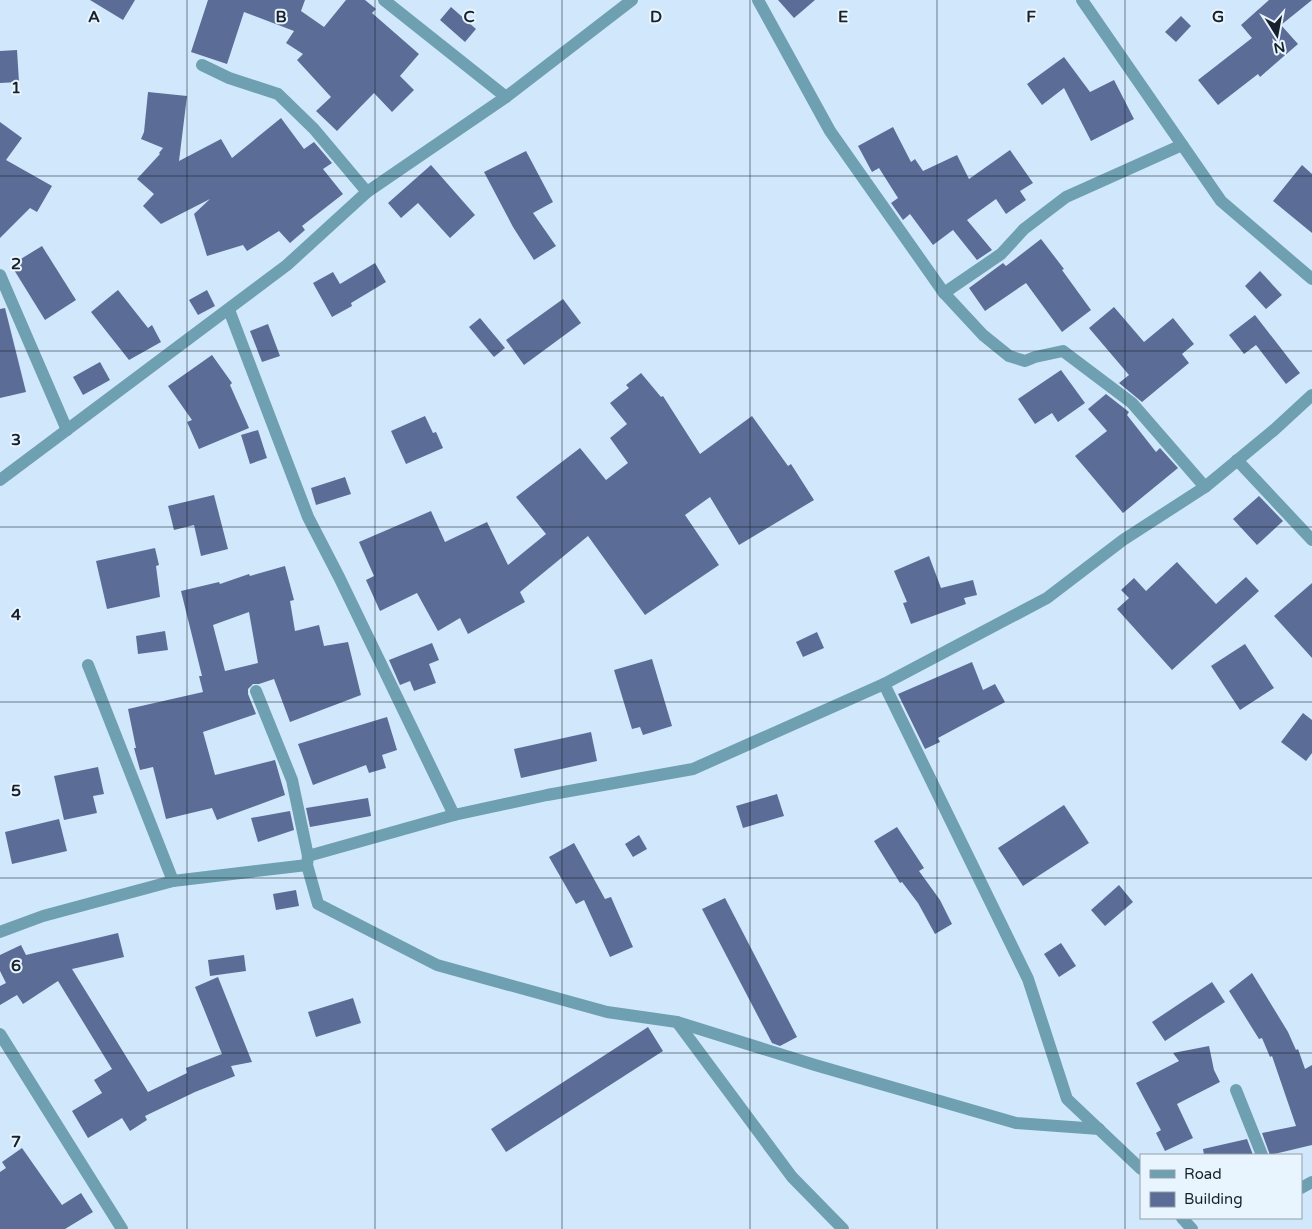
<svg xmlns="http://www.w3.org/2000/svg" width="1312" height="1229" font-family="'Varela Round',sans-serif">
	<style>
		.building { fill: #5b6c96; fill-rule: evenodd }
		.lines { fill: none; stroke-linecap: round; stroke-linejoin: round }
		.street { stroke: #6ea0b1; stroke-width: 12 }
		.grid { fill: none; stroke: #17212b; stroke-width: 1; stroke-opacity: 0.55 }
		.grid-label { font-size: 16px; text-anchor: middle; font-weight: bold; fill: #17212b; stroke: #e8f4fe; stroke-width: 4; stroke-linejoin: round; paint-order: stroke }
	</style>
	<rect width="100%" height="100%" fill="#d1e8fc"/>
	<g class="building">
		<path d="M90,0H135L123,20Z"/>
		<path d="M208,0H305L301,11L324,27L346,0H365L376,9L372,13L419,54L400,76L414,90L392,112L374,93L337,131L316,111L331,97L297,60L303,54L286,43L294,31L244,12L227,64L191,52Z"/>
		<path d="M778,0H815L794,18Z"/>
		<path d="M1269,0H1312L1281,25L1298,44L1260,77L1258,74L1218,105L1198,80L1252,38L1241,25Z"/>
		<path d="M451,7L476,29L465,42L440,20Z"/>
		<path d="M1181,16L1191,26L1176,42L1165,32Z"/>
		<path d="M17,50L19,82L0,83V51Z"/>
		<path d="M1064,57L1090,92L1114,80L1134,119L1091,141L1064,88L1042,105L1027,84Z"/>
		<path d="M148,92L187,96L179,161L221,139L232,158L281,118L304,149L314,142L332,163L323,169L343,194L302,226L305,230L290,243L279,231L247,251L243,245L207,256L194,214L210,199L161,224L143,206L154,194L137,179L160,154L159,153L163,148L141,139L144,132Z"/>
		<path d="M0,122L22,138L6,160L52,186L37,212L30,208L0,238Z"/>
		<path d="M893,127L911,162L915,159L923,171L957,155L969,179L1010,150L1033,183L1020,191L1026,200L1006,214L996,199L967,220L992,250L977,260L953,230L933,245L910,214L903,220L891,203L898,198L879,168L872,172L858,146Z"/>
		<path d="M526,151L553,202L533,213L556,246L534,260L513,227L484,172Z"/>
		<path d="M431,165L475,215L450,238L418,203L401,218L388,203Z"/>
		<path d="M1302,165L1312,174V233L1273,201Z"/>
		<path d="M1041,239L1064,269L1062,270L1091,310L1062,332L1026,283L985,311L969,288L1003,263L1006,266Z"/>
		<path d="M42,246L76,300L45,320L11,265Z"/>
		<path d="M375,263L386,282L351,303L352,306L332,317L313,283L333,272L340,284Z"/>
		<path d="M1260,271L1282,295L1266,309L1245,286Z"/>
		<path d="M118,290L148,328L152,325L161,342L129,360L91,312Z"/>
		<path d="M207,290L215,306L198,315L189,300Z"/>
		<path d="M563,299L581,323L524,365L506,340Z"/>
		<path d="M1114,307L1144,342L1173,318L1194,344L1182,354L1189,363L1142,402L1119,383L1129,375L1089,328Z"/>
		<path d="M5,308L26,392L0,398V309Z"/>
		<path d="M1255,315L1300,373L1286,384L1256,345L1244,354L1229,335Z"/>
		<path d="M480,318L505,348L494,357L469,327Z"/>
		<path d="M268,324L280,356L262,362L250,331Z"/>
		<path d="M212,355L232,383L230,385L249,428L199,449L187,422L192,420L168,386Z"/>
		<path d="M100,362L110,380L83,395L73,377Z"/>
		<path d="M1061,370L1085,403L1058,422L1052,413L1035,424L1018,399Z"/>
		<path d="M641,373L661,397L663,396L700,454L752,416L788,466L791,464L814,500L739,545L710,497L685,515L719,565L645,615L588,536L520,592L525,602L468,634L460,618L438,631L417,593L380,611L366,580L374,576L359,542L431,511L445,542L487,522L508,565L546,534L516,497L580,448L606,480L628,463L610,438L627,424L610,403L629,388L626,385Z"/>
		<path d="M1106,394L1129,412L1127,415L1156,452L1160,448L1178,468L1123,513L1075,456L1107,431L1088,409Z"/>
		<path d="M425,416L433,433L436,432L443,448L406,464L391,431Z"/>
		<path d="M258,430L267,458L250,464L241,435Z"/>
		<path d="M345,477L351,494L316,505L311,488Z"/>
		<path d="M214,495L228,549L201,556L194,525L174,530L168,506Z"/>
		<path d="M1259,496L1283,521L1257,545L1233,519Z"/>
		<path d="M155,548L159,565L156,566L160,597L107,609L96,561Z"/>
		<path d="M929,556L941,588L973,580L977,595L964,598L966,604L911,624L903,603L907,602L894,571Z"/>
		<path d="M1177,562L1216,604L1246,577L1259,591L1172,670L1117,609L1129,598L1121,590L1134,578L1146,591Z"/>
		<path d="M285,566L294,600L290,601L295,631L319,625L324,646L348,642L361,695L290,722L274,679L259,684H253L248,689V694L256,714L203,732L215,775L275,760L285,795L217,820L212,808L166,819L153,767L140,770L134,748H136L128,709L203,692L199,676H202L181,591L219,582L220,584L249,574L250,576ZM249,612L258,663L225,671L213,625Z"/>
		<path d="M1312,583V658L1274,616Z"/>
		<path d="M165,631L168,650L138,654L136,636Z"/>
		<path d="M817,632L824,648L803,657L796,642Z"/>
		<path d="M432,643L439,660L429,664L436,683L414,691L410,681L400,685L389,660Z"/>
		<path d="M1245,644L1274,688L1240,710L1211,666Z"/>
		<path d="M652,659L672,726L643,735L640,727L632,729L614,670Z"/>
		<path d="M972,662L983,690L995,684L1005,702L938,738L940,742L925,749L898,694Z"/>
		<path d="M1303,713L1312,720V753L1306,761L1281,742Z"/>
		<path d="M387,717L397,750L382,755L386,768L369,773L366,765L313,785L298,744Z"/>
		<path d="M591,732L597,761L521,778L514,749Z"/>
		<path d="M98,767L104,794L93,796L97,813L64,820L54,776Z"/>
		<path d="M777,794L784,816L743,828L736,806Z"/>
		<path d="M368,798L371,816L310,827L306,808Z"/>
		<path d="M1064,805L1089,843L1023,886L998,848Z"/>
		<path d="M290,811L294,830L258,842L251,818Z"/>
		<path d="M59,819L67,851L12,864L5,832Z"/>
		<path d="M897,827L924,868L919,871L940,900L952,924L935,934L918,903L902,882L900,883L874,841Z"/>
		<path d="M639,835L647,849L633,857L625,844Z"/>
		<path d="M574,843L605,899L611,897L633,947L610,957L584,900L576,904L549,857Z"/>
		<path d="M1119,885L1133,902L1105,926L1091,910Z"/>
		<path d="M296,890L299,906L276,910L273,894Z"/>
		<path d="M725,898L797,1037L780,1046L772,1043L702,909Z"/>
		<path d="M118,933L124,957L72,969L148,1092L187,1073L186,1068L222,1054L195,987L218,977L252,1062L231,1066L235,1076L195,1092L145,1116L147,1120L130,1131L122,1118L88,1138L72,1111L102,1093L94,1080L112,1069L58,981L23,1004L17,995L0,1005V986L6,983L0,971V955L21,945L26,955Z"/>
		<path d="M1061,943L1076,966L1059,977L1044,954Z"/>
		<path d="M244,955L246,971L210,976L208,960Z"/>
		<path d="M1252,973L1288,1032L1296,1050L1298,1049L1305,1069L1312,1065V1145L1270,1155L1262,1133L1296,1126L1272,1056L1270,1057L1262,1038L1259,1039L1229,991Z"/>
		<path d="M1212,982L1225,1002L1165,1041L1152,1022Z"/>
		<path d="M353,998L361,1023L316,1037L308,1012Z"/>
		<path d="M648,1027L663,1051L506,1152L491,1129Z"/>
		<path d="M1209,1046L1214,1070L1220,1082L1177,1104L1193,1138L1165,1151L1156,1133L1161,1130L1136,1083L1179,1061L1173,1053Z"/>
		<path d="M1247,1139L1253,1155H1204L1203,1149Z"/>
		<path d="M22,1148L62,1205L81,1193L93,1212L65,1229H0V1172L6,1168L2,1162Z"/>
	</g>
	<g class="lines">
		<g class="street">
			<path d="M384,0L506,97"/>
			<path d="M758,0L830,131L944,293L983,335L1009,356L1025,361L1035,357L1063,351L1132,403L1205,487"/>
			<path d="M1082,0L1221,201L1312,279"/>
			<path d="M202,65L229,78L278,94L314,129L367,192"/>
			<path d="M0,275L67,430"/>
			<path d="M944,293L1001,254L1024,229L1066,197L1182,145"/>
			<path d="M229,310L308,517L339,577L454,815"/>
			<path d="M1237,460L1312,540"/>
			<path d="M0,480L287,265L367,192L506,97L632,0"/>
			<path d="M88,665L173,881"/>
			<path d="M884,684L1028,979L1067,1099L1141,1169"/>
			<path d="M256,691L292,780L308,856"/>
			<path d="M307,865L318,904L437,965L607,1012L677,1022L815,1065L1016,1123L1099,1129"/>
			<path d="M0,932L43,916L173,881L307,865L308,856L454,815L547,795L693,769L884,684L1047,598L1123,540L1205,487L1274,430L1312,395"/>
			<path d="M677,1022L792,1177L843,1229"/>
			<path d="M0,1034L122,1229"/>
			<path d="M1236,1090L1262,1155"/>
			<path d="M1301,1188L1312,1182"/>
			<path d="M1182,1218L1192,1229"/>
		</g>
	</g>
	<path class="grid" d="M187,0V1229M375,0V1229M562,0V1229M750,0V1229M937,0V1229M1125,0V1229M0,176H1312M0,351H1312M0,527H1312M0,702H1312M0,878H1312M0,1053H1312"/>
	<g class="grid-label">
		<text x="94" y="22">A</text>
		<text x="281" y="22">B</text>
		<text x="469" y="22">C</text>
		<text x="656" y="22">D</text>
		<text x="843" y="22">E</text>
		<text x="1031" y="22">F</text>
		<text x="1218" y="22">G</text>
		<text x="16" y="93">1</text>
		<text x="16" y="269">2</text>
		<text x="16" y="445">3</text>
		<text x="16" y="620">4</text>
		<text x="16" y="796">5</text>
		<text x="16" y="971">6</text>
		<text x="16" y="1147">7</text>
	</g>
	<rect x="1140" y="1154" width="162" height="65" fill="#e8f4fe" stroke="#94a0aa"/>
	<rect x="1150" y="1170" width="25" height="8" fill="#6ea0b1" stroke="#94a0aa"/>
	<text x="1184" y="1179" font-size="15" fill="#17212b">Road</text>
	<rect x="1150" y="1192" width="25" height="15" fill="#5b6c96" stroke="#94a0aa"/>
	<text x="1184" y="1204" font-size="15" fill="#17212b">Building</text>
	<g transform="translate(1277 35) rotate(169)" stroke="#e8f4fe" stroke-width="4" paint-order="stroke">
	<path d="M0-4L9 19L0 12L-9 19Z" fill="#17212b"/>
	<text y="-8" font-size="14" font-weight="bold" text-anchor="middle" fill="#17212b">N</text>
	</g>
</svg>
